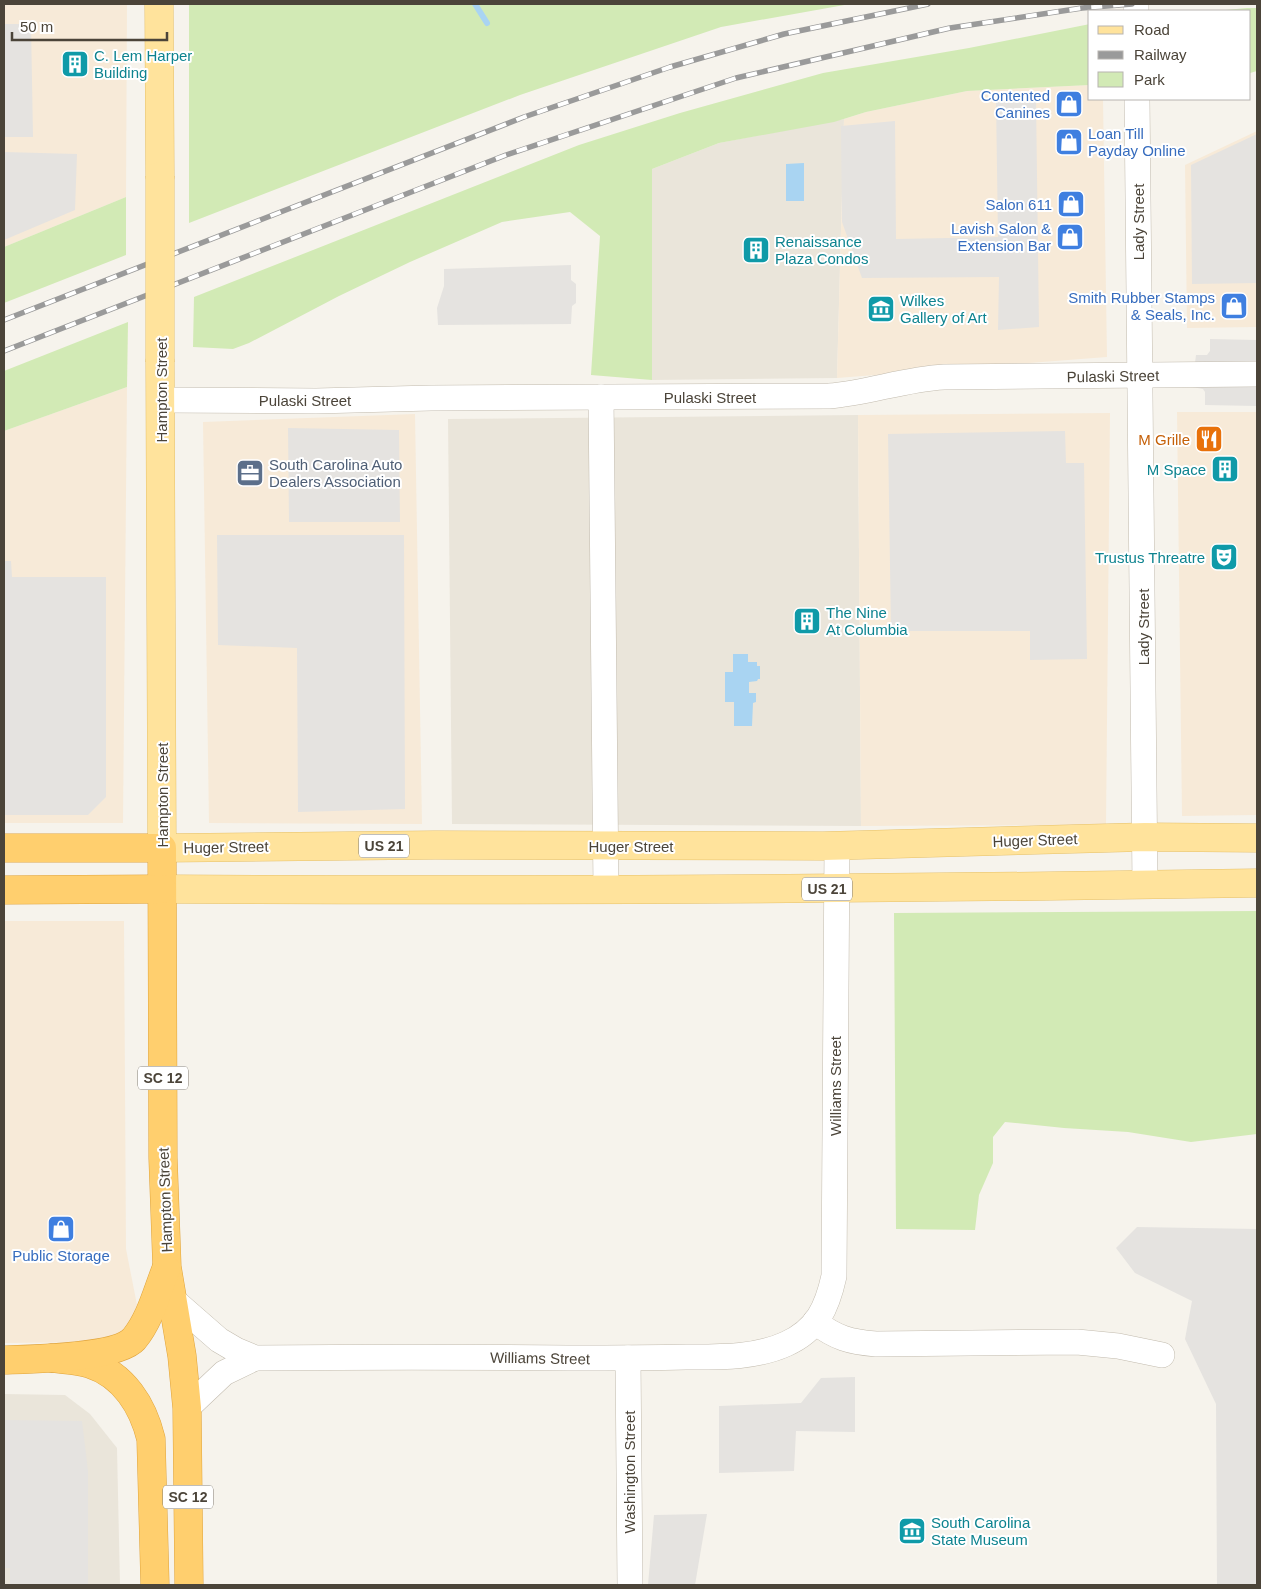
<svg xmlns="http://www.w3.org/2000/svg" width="1261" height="1589" font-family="Helvetica,sans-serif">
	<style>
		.residential { fill: #eae5da }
		.commercial { fill: #f7ead8 }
		.green { fill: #d2eab5 }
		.parking { fill: #e5e3e0 }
		.water { fill: #a9d4f2 }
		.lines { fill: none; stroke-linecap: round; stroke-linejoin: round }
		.stream { stroke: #a9d4f2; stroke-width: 6 }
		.minor-casing { stroke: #c2bbae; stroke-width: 26 }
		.major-casing { stroke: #e6c16a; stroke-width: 29 }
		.highway-casing { stroke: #e0a43c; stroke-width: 29 }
		.minor { stroke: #fff; stroke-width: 25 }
		.major { stroke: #ffe39c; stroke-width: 28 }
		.highway { stroke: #ffcf6e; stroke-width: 28 }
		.rail-casing { stroke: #9a9a9a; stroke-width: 5.5 }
		.rail { stroke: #fff; stroke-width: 4; stroke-dasharray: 11; stroke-linecap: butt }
		.major-bridge-casing { stroke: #e6c16a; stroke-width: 29; stroke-linecap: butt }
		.major-bridge { stroke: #ffe39c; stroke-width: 28 }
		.labels { text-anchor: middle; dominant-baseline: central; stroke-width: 4; stroke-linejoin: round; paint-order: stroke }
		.shield { fill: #fff; stroke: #817c74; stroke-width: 1 }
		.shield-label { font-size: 14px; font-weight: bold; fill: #4b4439 }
		.culture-label { font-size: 15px; fill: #0d838f; stroke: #fff; text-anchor: start }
		.shop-label { font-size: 15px; fill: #366cbe; stroke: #fff; text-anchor: end }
		.street-label { font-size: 15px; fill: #4b4439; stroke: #fff }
		.food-label { font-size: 15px; fill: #c56008; stroke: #fff; text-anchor: end }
		.service-label { font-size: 15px; fill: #4e5e75; stroke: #fff; text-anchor: start }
	</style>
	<rect width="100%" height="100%" fill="#f6f3ec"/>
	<g class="residential">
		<path d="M844,119L837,378L652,380V169L719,143Z"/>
		<path d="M858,415L861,826L452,824L448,419Z"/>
		<path d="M4,1394L65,1395L90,1414L117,1448L120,1585H4Z"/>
	</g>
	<g class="commercial">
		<path d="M4,4H127L126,197L4,247Z"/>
		<path d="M1090,85V99H1103L1107,357L837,378L844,119L866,112L967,91Z"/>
		<path d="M1257,131V327L1187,328L1185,165Z"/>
		<path d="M127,387L123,823H4V431Z"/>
		<path d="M1177,412H1257V815L1182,816Z"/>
		<path d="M1110,413L1106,825L861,826L858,415Z"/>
		<path d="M415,414L422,824L209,823L203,422Z"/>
		<path d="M4,921H124L126,1249L137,1305L128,1328L108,1342L4,1343Z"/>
	</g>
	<g class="green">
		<path d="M189,4H850L721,27L520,95L189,223Z"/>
		<path d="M1247,8H1257V71L1250,73V11H1215Z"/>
		<path d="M1090,24V85L967,91L866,112L834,122L719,143L652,169V380L591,375L600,236L570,212L502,222L410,262L339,296L249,343L233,349L193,347L194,297L579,145L680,113L823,73L969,48Z"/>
		<path d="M126,197V255L4,303V247Z"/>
		<path d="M128,322L127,387L4,431V371Z"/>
		<path d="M1257,911V1134L1191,1142L1128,1132L1064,1128L1005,1122L993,1137V1163L979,1195L975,1230L896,1229L894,913Z"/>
	</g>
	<g class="parking">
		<path d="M4,24H31L33,137H4Z"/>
		<path d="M1036,99L1039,327L998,330L999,277L862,278L842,222L841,126L895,121L896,239L998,237L996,100Z"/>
		<path d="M1257,134V283L1192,284L1191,165Z"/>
		<path d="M4,152L77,154L75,210L4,240Z"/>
		<path d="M571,265V280L576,284V303L572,306L571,324L438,325L437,308L444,286V269Z"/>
		<path d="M1210,339L1257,340V406L1205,405V392L1203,389L1192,387L1196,355H1207L1210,351Z"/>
		<path d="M288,428L399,430L400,522H289Z"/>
		<path d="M1065,431L1066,463H1084L1087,659L1030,660V631H891L888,434Z"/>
		<path d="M217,535H404L405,809L298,812L297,648L218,645Z"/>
		<path d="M4,561H11L12,577H106V797L88,815H4Z"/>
		<path d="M1137,1227L1257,1229V1585H1217L1216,1404L1185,1339L1192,1301L1135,1273L1116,1248Z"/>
		<path d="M855,1377V1432L796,1431L794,1471L719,1473V1406L801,1403L821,1378Z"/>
		<path d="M4,1420L82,1421L88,1471V1585H10V1568H4Z"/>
		<path d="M707,1514L695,1585H648L654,1515Z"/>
	</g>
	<g class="water">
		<path d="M804,163V201H786V164Z"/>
		<path d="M733,654H748V662H757V666H760V679H758L757,681L749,682V693H756V702L753,703L752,726H734V702H725V672H733Z"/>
	</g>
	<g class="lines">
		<path class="stream" d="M475,4L487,23"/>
		<g class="minor-casing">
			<g id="minor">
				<path d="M1136,4V11"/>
				<path d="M1137,99L1145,885"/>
				<path d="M601,397L606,890"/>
				<path d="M161,400L316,401L431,398L829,396C868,393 905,379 944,377L1257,374"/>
				<path d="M172,1299L219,1340L236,1350L255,1358C360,1357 464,1357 568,1358C608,1358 646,1358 686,1357C719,1357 755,1358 786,1344C817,1330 827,1308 834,1276L837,846"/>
				<path d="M815,1322C836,1338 850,1342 876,1344L1077,1342L1118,1346L1162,1355"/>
				<path d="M628,1358L630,1585"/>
				<path d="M187,1408L224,1373L255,1358"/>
			</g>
		</g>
		<g class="major-casing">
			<g id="major">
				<path d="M159,4L160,176"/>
				<path d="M160,362L162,848L435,845L823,846L1145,837L1257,838"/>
				<path d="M162,889C527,891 892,889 1257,883"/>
			</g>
		</g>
		<g class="highway-casing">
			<g id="highway">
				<path d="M4,848H162L163,1158L167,1267L182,1356L187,1408L189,1585"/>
				<path d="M4,890L162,889"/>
				<path d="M51,1358C64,1360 78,1360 90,1364C124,1375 143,1406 151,1439L155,1585"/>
				<path d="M4,1360C31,1359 117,1358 134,1339C150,1320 157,1292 166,1269"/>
			</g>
		</g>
		<use href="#minor" class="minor"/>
		<use href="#major" class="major"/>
		<use href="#highway" class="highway"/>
		<g class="rail-casing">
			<g id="rail">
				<path d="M4,320L524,117L670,67L784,34L928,4"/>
				<path d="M4,351L506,155L736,78L950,28L1082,8L1132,4"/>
			</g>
		</g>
		<use href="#rail" class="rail"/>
		<g class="major-bridge-casing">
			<path id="major-bridge" d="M160,176V362"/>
		</g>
		<use href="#major-bridge" class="major-bridge"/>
	</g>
	<defs>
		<g id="building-square" transform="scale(1.4375)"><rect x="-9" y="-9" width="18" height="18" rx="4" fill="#0f9aa8" stroke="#fff"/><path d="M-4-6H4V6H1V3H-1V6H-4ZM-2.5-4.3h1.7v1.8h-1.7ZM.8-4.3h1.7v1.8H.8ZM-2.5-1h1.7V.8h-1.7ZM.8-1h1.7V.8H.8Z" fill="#fff"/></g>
		<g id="shop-square" transform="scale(1.4375)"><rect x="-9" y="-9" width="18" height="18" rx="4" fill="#3f7fe0" stroke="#fff"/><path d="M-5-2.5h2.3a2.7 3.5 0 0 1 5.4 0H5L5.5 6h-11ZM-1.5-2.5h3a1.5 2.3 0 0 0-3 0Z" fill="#fff"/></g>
		<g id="museum-square" transform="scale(1.4375)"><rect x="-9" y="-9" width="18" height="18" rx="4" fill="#0f9aa8" stroke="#fff"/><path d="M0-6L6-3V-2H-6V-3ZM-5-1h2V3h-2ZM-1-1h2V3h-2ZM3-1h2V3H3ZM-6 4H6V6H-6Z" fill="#fff"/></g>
		<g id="restaurant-square" transform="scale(1.4375)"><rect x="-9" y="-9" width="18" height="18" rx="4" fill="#e8710a" stroke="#fff"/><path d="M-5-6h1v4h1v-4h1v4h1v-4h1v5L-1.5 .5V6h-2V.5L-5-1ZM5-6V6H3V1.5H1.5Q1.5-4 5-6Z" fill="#fff"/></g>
		<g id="office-square" transform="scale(1.4375)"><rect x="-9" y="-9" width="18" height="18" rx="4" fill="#5c6f8a" stroke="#fff"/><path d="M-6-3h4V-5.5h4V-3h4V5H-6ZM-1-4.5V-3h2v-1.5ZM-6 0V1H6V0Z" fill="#fff"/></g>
		<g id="theatre-square" transform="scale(1.4375)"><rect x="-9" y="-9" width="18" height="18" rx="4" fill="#0f9aa8" stroke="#fff"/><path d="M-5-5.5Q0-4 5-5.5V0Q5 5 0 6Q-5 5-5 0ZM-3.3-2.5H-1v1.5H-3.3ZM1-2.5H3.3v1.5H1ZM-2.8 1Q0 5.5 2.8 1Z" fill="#fff"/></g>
	</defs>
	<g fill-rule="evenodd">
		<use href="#building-square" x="75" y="64"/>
		<use href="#shop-square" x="1069" y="104"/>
		<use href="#shop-square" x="1069" y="142"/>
		<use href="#shop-square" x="1071" y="204"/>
		<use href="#shop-square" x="1070" y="237"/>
		<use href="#building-square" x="756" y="250"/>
		<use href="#shop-square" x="1234" y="306"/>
		<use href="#museum-square" x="881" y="309"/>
		<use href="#restaurant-square" x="1209" y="439"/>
		<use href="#building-square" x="1225" y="469"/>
		<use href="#office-square" x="250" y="473"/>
		<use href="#theatre-square" x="1224" y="557"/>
		<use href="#building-square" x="807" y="621"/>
		<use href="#shop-square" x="61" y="1229"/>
		<use href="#museum-square" x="912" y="1531"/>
	</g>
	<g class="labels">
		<g class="shield">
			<rect x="359" y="834.5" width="50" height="23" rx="4"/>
			<rect x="802" y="877.5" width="50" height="23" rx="4"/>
			<rect x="138" y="1066.5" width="50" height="23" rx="4"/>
			<rect x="163" y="1485.5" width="50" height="23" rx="4"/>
		</g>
		<g class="shield-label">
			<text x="384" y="846">US 21</text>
			<text x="827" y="889">US 21</text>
			<text x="163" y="1078">SC 12</text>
			<text x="188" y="1497">SC 12</text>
		</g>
		<g class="culture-label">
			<text x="94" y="55">C. Lem Harper<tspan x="94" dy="17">Building</tspan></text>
			<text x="775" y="241">Renaissance<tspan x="775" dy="17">Plaza Condos</tspan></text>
			<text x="900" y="300">Wilkes<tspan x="900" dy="17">Gallery of Art</tspan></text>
			<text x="1206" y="469" text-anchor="end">M Space</text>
			<text x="1205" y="557" text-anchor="end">Trustus Threatre</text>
			<text x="826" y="612">The Nine<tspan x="826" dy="17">At Columbia</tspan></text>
			<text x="931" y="1522">South Carolina<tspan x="931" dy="17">State Museum</tspan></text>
		</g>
		<g class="shop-label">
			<text x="1050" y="95">Contented<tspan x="1050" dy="17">Canines</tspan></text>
			<text x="1088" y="133" text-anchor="start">Loan Till<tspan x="1088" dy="17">Payday Online</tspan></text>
			<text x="1052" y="204">Salon 611</text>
			<text x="1051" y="228">Lavish Salon &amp;<tspan x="1051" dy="17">Extension Bar</tspan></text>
			<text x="1215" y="297">Smith Rubber Stamps<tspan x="1215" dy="17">&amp; Seals, Inc.</tspan></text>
			<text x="61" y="1255" text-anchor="middle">Public Storage</text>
		</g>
		<g class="street-label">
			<text transform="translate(1138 222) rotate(-90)">Lady Street</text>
			<text transform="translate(1113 376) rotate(-1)">Pulaski Street</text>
			<text transform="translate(161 390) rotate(-90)">Hampton Street</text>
			<text x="710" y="397">Pulaski Street</text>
			<text x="305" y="400">Pulaski Street</text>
			<text transform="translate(1143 627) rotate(-90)">Lady Street</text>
			<text transform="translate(162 795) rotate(-90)">Hampton Street</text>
			<text transform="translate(1035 840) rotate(-2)">Huger Street</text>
			<text x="631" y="846">Huger Street</text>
			<text transform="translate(226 847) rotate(-1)">Huger Street</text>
			<text transform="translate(835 1086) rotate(-90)">Williams Street</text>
			<text transform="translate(165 1200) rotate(-92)">Hampton Street</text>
			<text transform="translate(540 1358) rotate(1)">Williams Street</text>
			<text transform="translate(629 1472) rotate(-90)">Washington Street</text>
		</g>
		<g class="food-label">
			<text x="1190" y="439">M Grille</text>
		</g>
		<g class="service-label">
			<text x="269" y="464">South Carolina Auto<tspan x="269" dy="17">Dealers Association</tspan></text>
		</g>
	</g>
	<rect width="1261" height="1589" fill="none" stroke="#4b4439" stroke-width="10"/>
	<rect x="1088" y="10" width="162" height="90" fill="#ffffff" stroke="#b7b4b0"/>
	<rect x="1098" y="26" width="25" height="8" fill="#ffe39c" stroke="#b7b4b0"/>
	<text x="1134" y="35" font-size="15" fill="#4b4439">Road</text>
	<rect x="1098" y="51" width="25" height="8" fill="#9a9a9a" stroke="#b7b4b0"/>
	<text x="1134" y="60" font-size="15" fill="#4b4439">Railway</text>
	<rect x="1098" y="72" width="25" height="15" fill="#d2eab5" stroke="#b7b4b0"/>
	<text x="1134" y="85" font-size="15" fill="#4b4439">Park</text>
	<path d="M12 32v8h155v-8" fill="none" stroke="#4b4439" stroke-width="2.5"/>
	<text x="20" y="32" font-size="15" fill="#4b4439" stroke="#ffffff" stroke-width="4" paint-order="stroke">50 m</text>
</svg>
